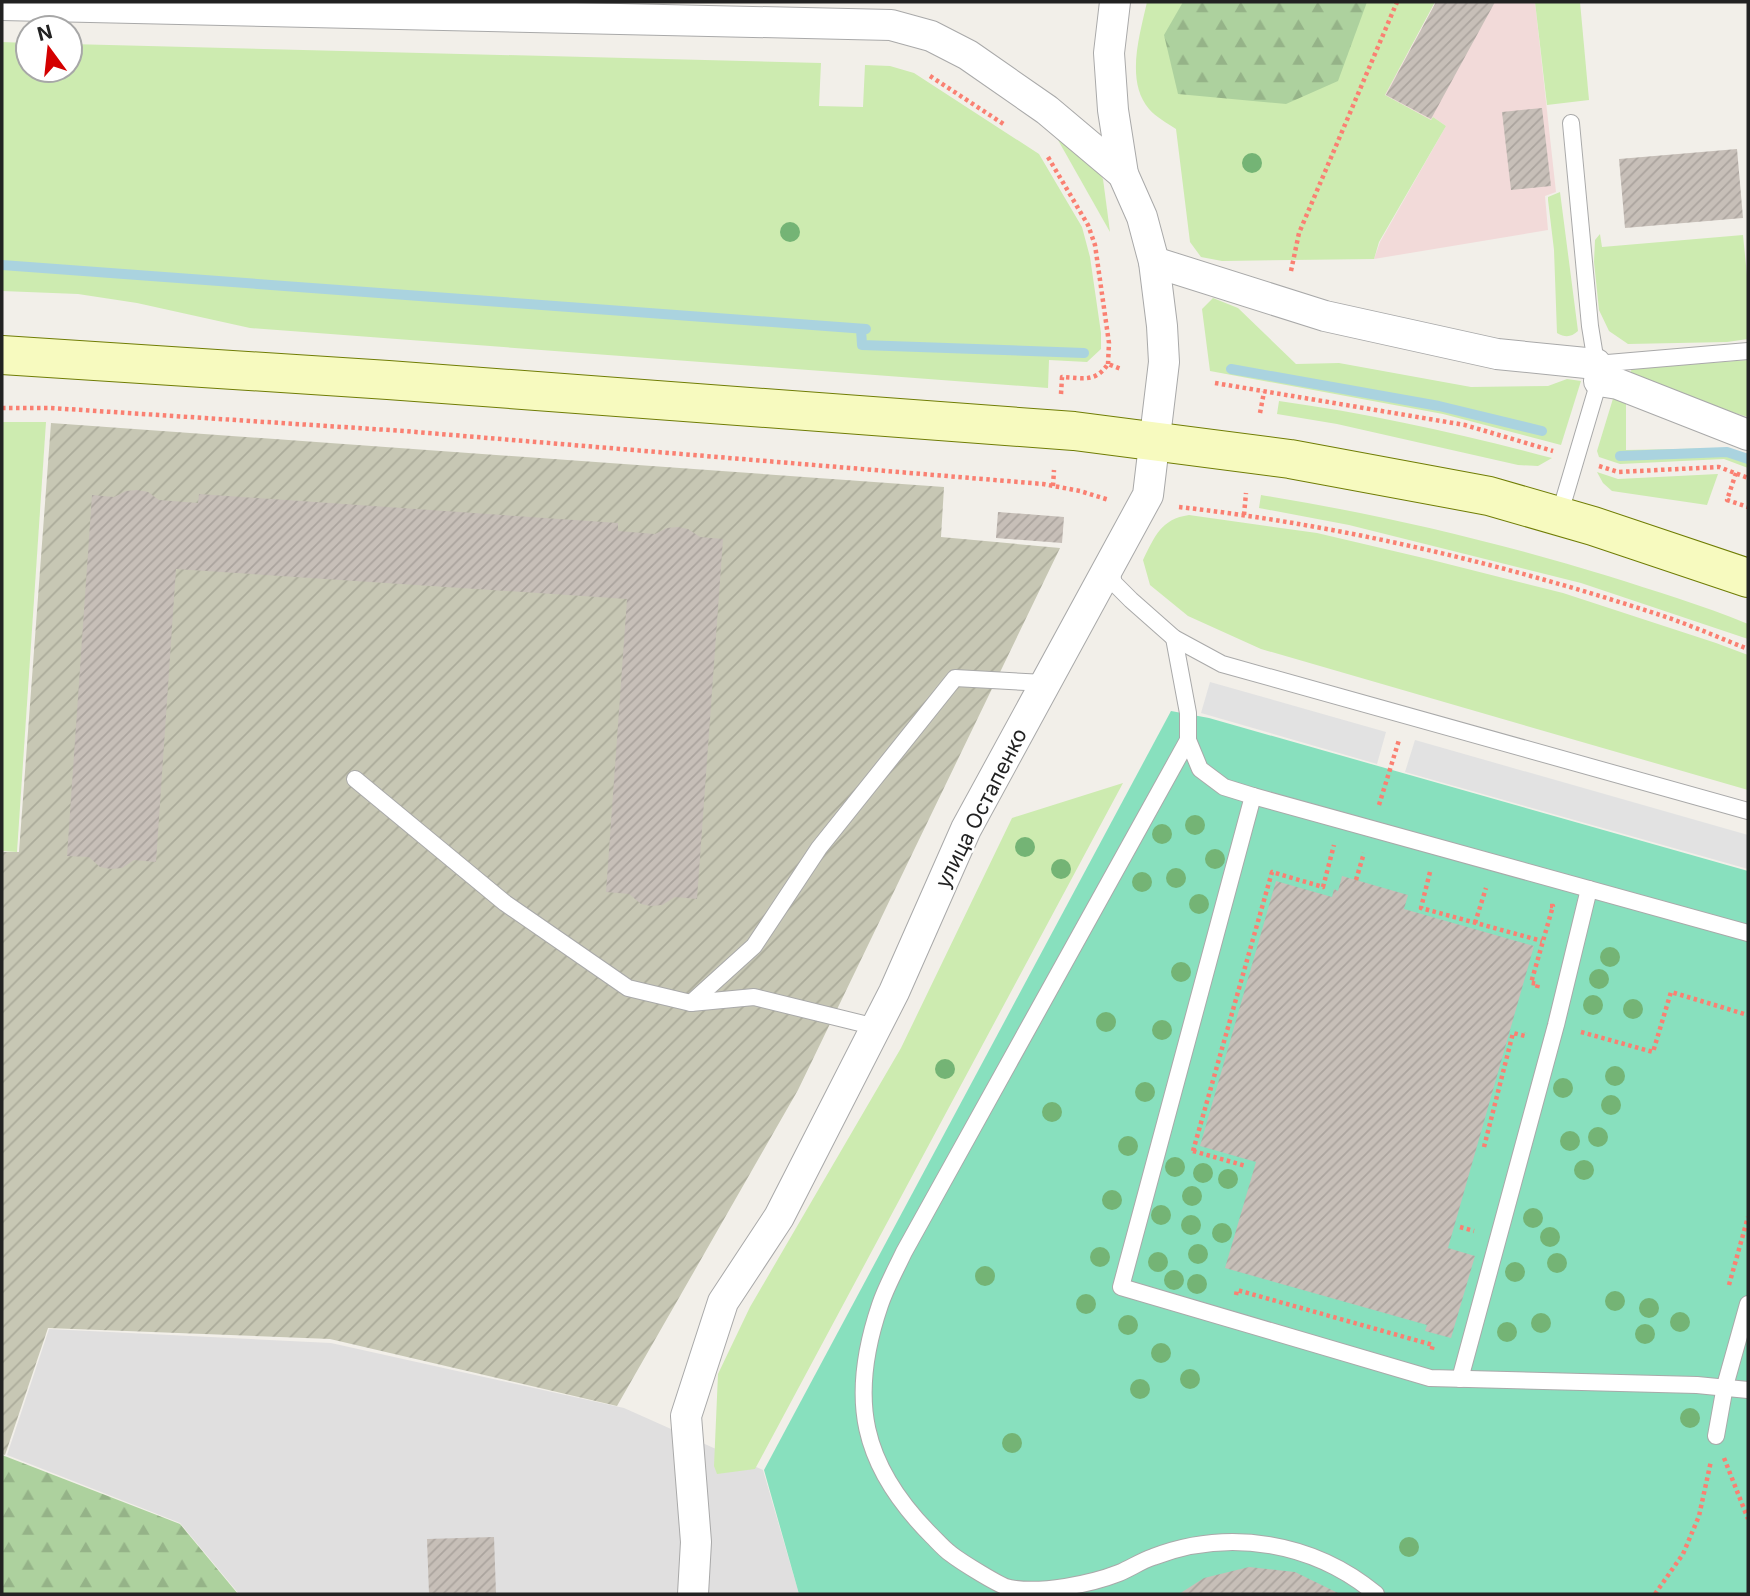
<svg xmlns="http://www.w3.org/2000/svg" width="1750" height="1596" font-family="Inter,sans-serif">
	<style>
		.residential { fill: #e0dfdf }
		.commercial { fill: #f2dad9 }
		.construction { fill: url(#construction-furrows) }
		.grass { fill: #cdebb0 }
		.forest { fill: url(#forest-firs) }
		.pitch { fill: #88e0be }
		.parking { fill: #e2e2e2 }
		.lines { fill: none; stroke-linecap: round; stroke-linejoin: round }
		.stream { stroke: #aad3df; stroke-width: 10 }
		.building { fill: url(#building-hatch) }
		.lane-casing { stroke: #a9a9a9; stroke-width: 18 }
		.street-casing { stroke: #a9a9a9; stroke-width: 32 }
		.secondary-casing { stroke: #707d05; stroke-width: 40 }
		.path { stroke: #fa8072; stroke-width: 4.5; stroke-dasharray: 3.5 3.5; stroke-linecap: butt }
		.lane { stroke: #fff; stroke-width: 16 }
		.street { stroke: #fff; stroke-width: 30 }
		.secondary { stroke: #f7fabf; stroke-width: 38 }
		.tree { fill: #74b475 }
		.labels { text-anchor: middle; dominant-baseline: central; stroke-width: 5; stroke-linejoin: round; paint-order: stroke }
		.street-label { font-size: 21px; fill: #222; stroke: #fff }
	</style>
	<defs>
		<pattern id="construction-furrows" width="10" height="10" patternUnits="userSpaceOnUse" patternTransform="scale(1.75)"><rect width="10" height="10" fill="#c7c7b4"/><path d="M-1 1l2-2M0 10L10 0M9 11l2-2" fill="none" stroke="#abab9a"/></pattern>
		<pattern id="forest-firs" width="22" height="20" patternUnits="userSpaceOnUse" patternTransform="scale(1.75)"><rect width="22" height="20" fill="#add19e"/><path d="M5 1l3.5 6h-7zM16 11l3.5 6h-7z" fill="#95b388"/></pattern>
		<pattern id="building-hatch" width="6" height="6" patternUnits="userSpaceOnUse" patternTransform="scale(1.75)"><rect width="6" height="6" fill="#c7bfb8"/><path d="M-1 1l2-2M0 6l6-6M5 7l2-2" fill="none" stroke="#aba49e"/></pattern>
	</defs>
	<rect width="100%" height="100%" fill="#f2efe9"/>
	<path class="residential" d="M49,1329L331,1343L624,1408L763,1470L799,1594H239L180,1523L7,1455Z"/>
	<path class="commercial" d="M1436,2H1535L1556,192L1545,196L1548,230L1374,259L1380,242L1446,126L1433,117L1431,120L1385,95Z"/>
	<path class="construction" d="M51,423L944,487L941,537L1060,548L798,1090L617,1406L330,1339L48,1328L5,1455L2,1454V852H19Z"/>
	<g class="grass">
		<path d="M1147,2H1435L1385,95L1431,120L1433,117L1446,126L1379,242L1374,259L1222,261L1201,257L1190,242L1176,129C1167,123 1156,117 1149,109C1125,81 1140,34 1147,2Z"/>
		<path d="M1535,2H1580L1589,100L1547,105Z"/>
		<path d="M2,42L28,43V70H70V44L821,63L819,106L863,107L865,65L890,66L914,73L1039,154L1082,227L1090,257L1101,333V349L1087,362L1049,360L1048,388L250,328L137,303L78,294L2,291Z"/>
		<path d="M1058,140L1089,160L1103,179L1110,232Z"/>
		<path d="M1560,192L1578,331C1571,337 1566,338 1557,333L1554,250L1548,200V197Z"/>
		<path d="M1600,234L1602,247L1743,235L1748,285V339L1727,342L1628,344L1609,331L1599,310L1594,262L1595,240Z"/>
		<path d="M1213,298L1238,308L1296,364L1339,363L1471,387L1548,386L1567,379L1581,381L1561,445L1443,414L1210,371L1202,309Z"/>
		<path d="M1748,360V417L1626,380L1632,369Z"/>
		<path d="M1615,392L1626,396V450L1729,448L1748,455V468L1724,459L1620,464L1599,457L1597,451Z"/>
		<path d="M1279,401C1372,414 1462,434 1552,458L1538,466L1518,465L1337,424L1277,414Z"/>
		<path d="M2,422H46L17,852L2,851Z"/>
		<path d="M1597,472L1618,479L1718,474L1707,505L1612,491L1603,483Z"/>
		<path d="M1261,495C1379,514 1493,541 1608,576C1655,591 1702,605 1748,624V639L1581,583L1349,525L1259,508Z"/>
		<path d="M1189,515L1317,533L1432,560L1563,593L1716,643L1748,655V790L1261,649L1188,616L1150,585L1143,560C1155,536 1161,519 1189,515Z"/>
		<path d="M1123,783L755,1469L717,1474L714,1466L718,1374L750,1307L901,1048L1012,818Z"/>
	</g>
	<g class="forest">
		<path d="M1183,2H1367L1338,81L1286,104L1178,94L1164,35Z"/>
		<path d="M2,1455L180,1524L238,1594H2Z"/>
	</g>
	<path class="pitch" d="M1171,711L1209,718L1748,871V1594H799L764,1470Z"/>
	<g class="parking">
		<path d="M1210,682L1386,732L1377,764L1201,713Z"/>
		<path d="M1415,740L1748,835V869L1405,772Z"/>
	</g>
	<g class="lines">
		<g class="stream">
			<path d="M2,265L866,329"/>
			<path d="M861,329L862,345L1084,353"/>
			<path d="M1231,369L1439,406L1542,431"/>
			<path d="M1620,456L1727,452L1748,459"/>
		</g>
	</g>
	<g class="building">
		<path d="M1436,2H1495L1431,119L1386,95Z"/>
		<path d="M1542,108L1551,186L1511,190L1502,112Z"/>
		<path d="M1737,149L1743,218L1625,228L1619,159Z"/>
		<path d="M137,490L148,492L159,500L198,503L199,494L618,523V531L655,534L667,528L678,527L688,529L700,537L723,539L697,899L675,897L662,905L651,906L641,904L629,894L606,892L627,599L176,569L156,862L134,860L122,868L111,869L100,867L89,857L67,856L92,495L114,497L126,491Z"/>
		<path d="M998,512L1064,517L1062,543L996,538Z"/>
		<path d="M1342,876L1408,895L1404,909L1534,946L1448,1248L1475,1256L1451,1338L1425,1331L1427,1325L1225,1268L1256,1162L1200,1146L1276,881L1332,897L1334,889L1338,891Z"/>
		<path d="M494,1537L496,1594H429L427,1539Z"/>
		<path d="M1249,1567L1295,1572L1340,1594H1179L1204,1578Z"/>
	</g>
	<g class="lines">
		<g class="lane-casing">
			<g id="lane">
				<path d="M1596,364L1748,351"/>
				<path d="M1559,516L1599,381L1590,326L1571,123"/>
				<path d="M1109,565L1114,583L1131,600L1174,638L1222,664L1748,811"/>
				<path d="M1174,638L1188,713V740L1200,769L1224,787L1253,796L1121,1287L1430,1378L1697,1385L1748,1390"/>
				<path d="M1188,740L904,1252C896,1269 886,1287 880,1305C848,1399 861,1465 932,1536C938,1542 944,1549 951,1554C960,1561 1001,1587 1010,1588C1041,1594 1091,1584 1119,1573C1131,1568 1141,1561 1153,1557C1229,1528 1313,1542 1376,1594"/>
				<path d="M355,779L505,903L628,988L691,1003L754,997L876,1027"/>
				<path d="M1253,796L1748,933"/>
				<path d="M691,1003L754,946L819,848L955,678L1045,683"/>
				<path d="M1460,1379L1556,1025L1589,889"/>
				<path d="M1716,1436L1725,1386L1748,1304"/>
			</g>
		</g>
		<g class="street-casing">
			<g id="street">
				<path d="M2,5L891,25L931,36L968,55L1047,110L1123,174"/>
				<path d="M1154,262L1325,316L1497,354L1596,364"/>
				<path d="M1599,381L1618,384L1748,435"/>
				<path d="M693,1594L696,1542L686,1416L723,1302L779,1217L894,992L966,829L1148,495L1164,362L1162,326L1154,262L1142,217L1123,174L1113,110L1109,53L1115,2"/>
			</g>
		</g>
		<g class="secondary-casing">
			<path id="secondary" d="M2,355L388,380L1074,431L1290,459L1489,496L1593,526L1748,578"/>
		</g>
		<g class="path">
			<path d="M930,76L1005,125"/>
			<path d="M1048,157L1088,225L1095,245L1109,343L1108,364"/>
			<path d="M1291,271L1299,233L1397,2"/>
			<path d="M1215,383L1465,425L1553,451"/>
			<path d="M1061,394L1062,377C1083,378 1095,383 1108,364L1121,369"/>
			<path d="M2,408H51L404,431L1043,484L1080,491L1109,500"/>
			<path d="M1260,413L1264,392"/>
			<path d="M1599,466L1618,472L1719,467L1748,478"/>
			<path d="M1736,473L1727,500L1748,507"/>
			<path d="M1053,486L1054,470"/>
			<path d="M1179,507C1340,525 1500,563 1654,613C1686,623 1717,637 1748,649"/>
			<path d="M1244,515L1246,493"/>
			<path d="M1379,805L1399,740"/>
			<path d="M1430,872L1421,908L1542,941"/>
			<path d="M1356,880L1364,853"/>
			<path d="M1475,923L1486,888"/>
			<path d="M1537,988L1538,984L1531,983L1553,906H1550"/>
			<path d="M1581,1032L1653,1052L1671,992L1748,1015"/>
			<path d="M1484,1147L1513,1033L1525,1036L1526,1033"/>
			<path d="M1193,1151L1272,872L1323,887L1334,845"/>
			<path d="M1193,1151L1246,1166"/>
			<path d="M1460,1227L1474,1231"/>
			<path d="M1729,1285L1748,1217"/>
			<path d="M1236,1295L1237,1290L1433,1345L1431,1352"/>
			<path d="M1724,1458L1748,1519"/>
			<path d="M1655,1594L1683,1554L1699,1516L1711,1461"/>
		</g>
		<use href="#lane" class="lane"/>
		<use href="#street" class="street"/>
		<use href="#secondary" class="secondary"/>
	</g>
	<g class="tree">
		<circle cx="1252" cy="163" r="10"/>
		<circle cx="790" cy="232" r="10"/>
		<circle cx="1195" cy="825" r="10"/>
		<circle cx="1162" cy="834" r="10"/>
		<circle cx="1025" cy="847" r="10"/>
		<circle cx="1215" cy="859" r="10"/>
		<circle cx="1061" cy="869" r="10"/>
		<circle cx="1176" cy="878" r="10"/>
		<circle cx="1142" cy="882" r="10"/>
		<circle cx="1199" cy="904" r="10"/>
		<circle cx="1610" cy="957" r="10"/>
		<circle cx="1181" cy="972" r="10"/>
		<circle cx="1599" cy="979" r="10"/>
		<circle cx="1593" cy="1005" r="10"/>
		<circle cx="1633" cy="1009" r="10"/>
		<circle cx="1106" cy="1022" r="10"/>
		<circle cx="1162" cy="1030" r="10"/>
		<circle cx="945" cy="1069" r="10"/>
		<circle cx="1615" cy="1076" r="10"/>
		<circle cx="1563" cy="1088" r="10"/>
		<circle cx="1145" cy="1092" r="10"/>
		<circle cx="1611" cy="1105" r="10"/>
		<circle cx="1052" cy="1112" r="10"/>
		<circle cx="1598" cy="1137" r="10"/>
		<circle cx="1570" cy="1141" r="10"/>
		<circle cx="1128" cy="1146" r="10"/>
		<circle cx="1175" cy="1167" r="10"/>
		<circle cx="1584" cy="1170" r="10"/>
		<circle cx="1203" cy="1173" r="10"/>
		<circle cx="1228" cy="1179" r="10"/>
		<circle cx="1192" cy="1196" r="10"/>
		<circle cx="1112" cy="1200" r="10"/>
		<circle cx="1161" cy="1215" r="10"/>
		<circle cx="1533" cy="1218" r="10"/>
		<circle cx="1191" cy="1225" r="10"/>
		<circle cx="1222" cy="1233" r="10"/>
		<circle cx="1550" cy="1237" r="10"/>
		<circle cx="1198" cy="1254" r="10"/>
		<circle cx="1100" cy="1257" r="10"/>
		<circle cx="1158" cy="1262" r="10"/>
		<circle cx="1557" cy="1263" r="10"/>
		<circle cx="1515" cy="1272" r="10"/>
		<circle cx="985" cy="1276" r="10"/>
		<circle cx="1174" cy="1280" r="10"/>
		<circle cx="1197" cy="1284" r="10"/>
		<circle cx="1615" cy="1301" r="10"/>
		<circle cx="1086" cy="1304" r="10"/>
		<circle cx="1649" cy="1308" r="10"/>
		<circle cx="1680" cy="1322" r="10"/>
		<circle cx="1541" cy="1323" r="10"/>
		<circle cx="1128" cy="1325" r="10"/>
		<circle cx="1507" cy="1332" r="10"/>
		<circle cx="1645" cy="1334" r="10"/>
		<circle cx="1161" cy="1353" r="10"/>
		<circle cx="1190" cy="1379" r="10"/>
		<circle cx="1140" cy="1389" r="10"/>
		<circle cx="1690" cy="1418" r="10"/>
		<circle cx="1012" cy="1443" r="10"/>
		<circle cx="1409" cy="1547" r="10"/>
	</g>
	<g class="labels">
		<g class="street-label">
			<text transform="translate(981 808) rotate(-63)">улица Остапенко</text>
		</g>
	</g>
	<rect width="1750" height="1596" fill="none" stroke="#222222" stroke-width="7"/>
	<g transform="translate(49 49) rotate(345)"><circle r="33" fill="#ffffff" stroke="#a7a7a7" stroke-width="2"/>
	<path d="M0-5L12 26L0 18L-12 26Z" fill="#d40000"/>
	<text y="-10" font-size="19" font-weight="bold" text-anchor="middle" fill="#222222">N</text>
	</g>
</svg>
